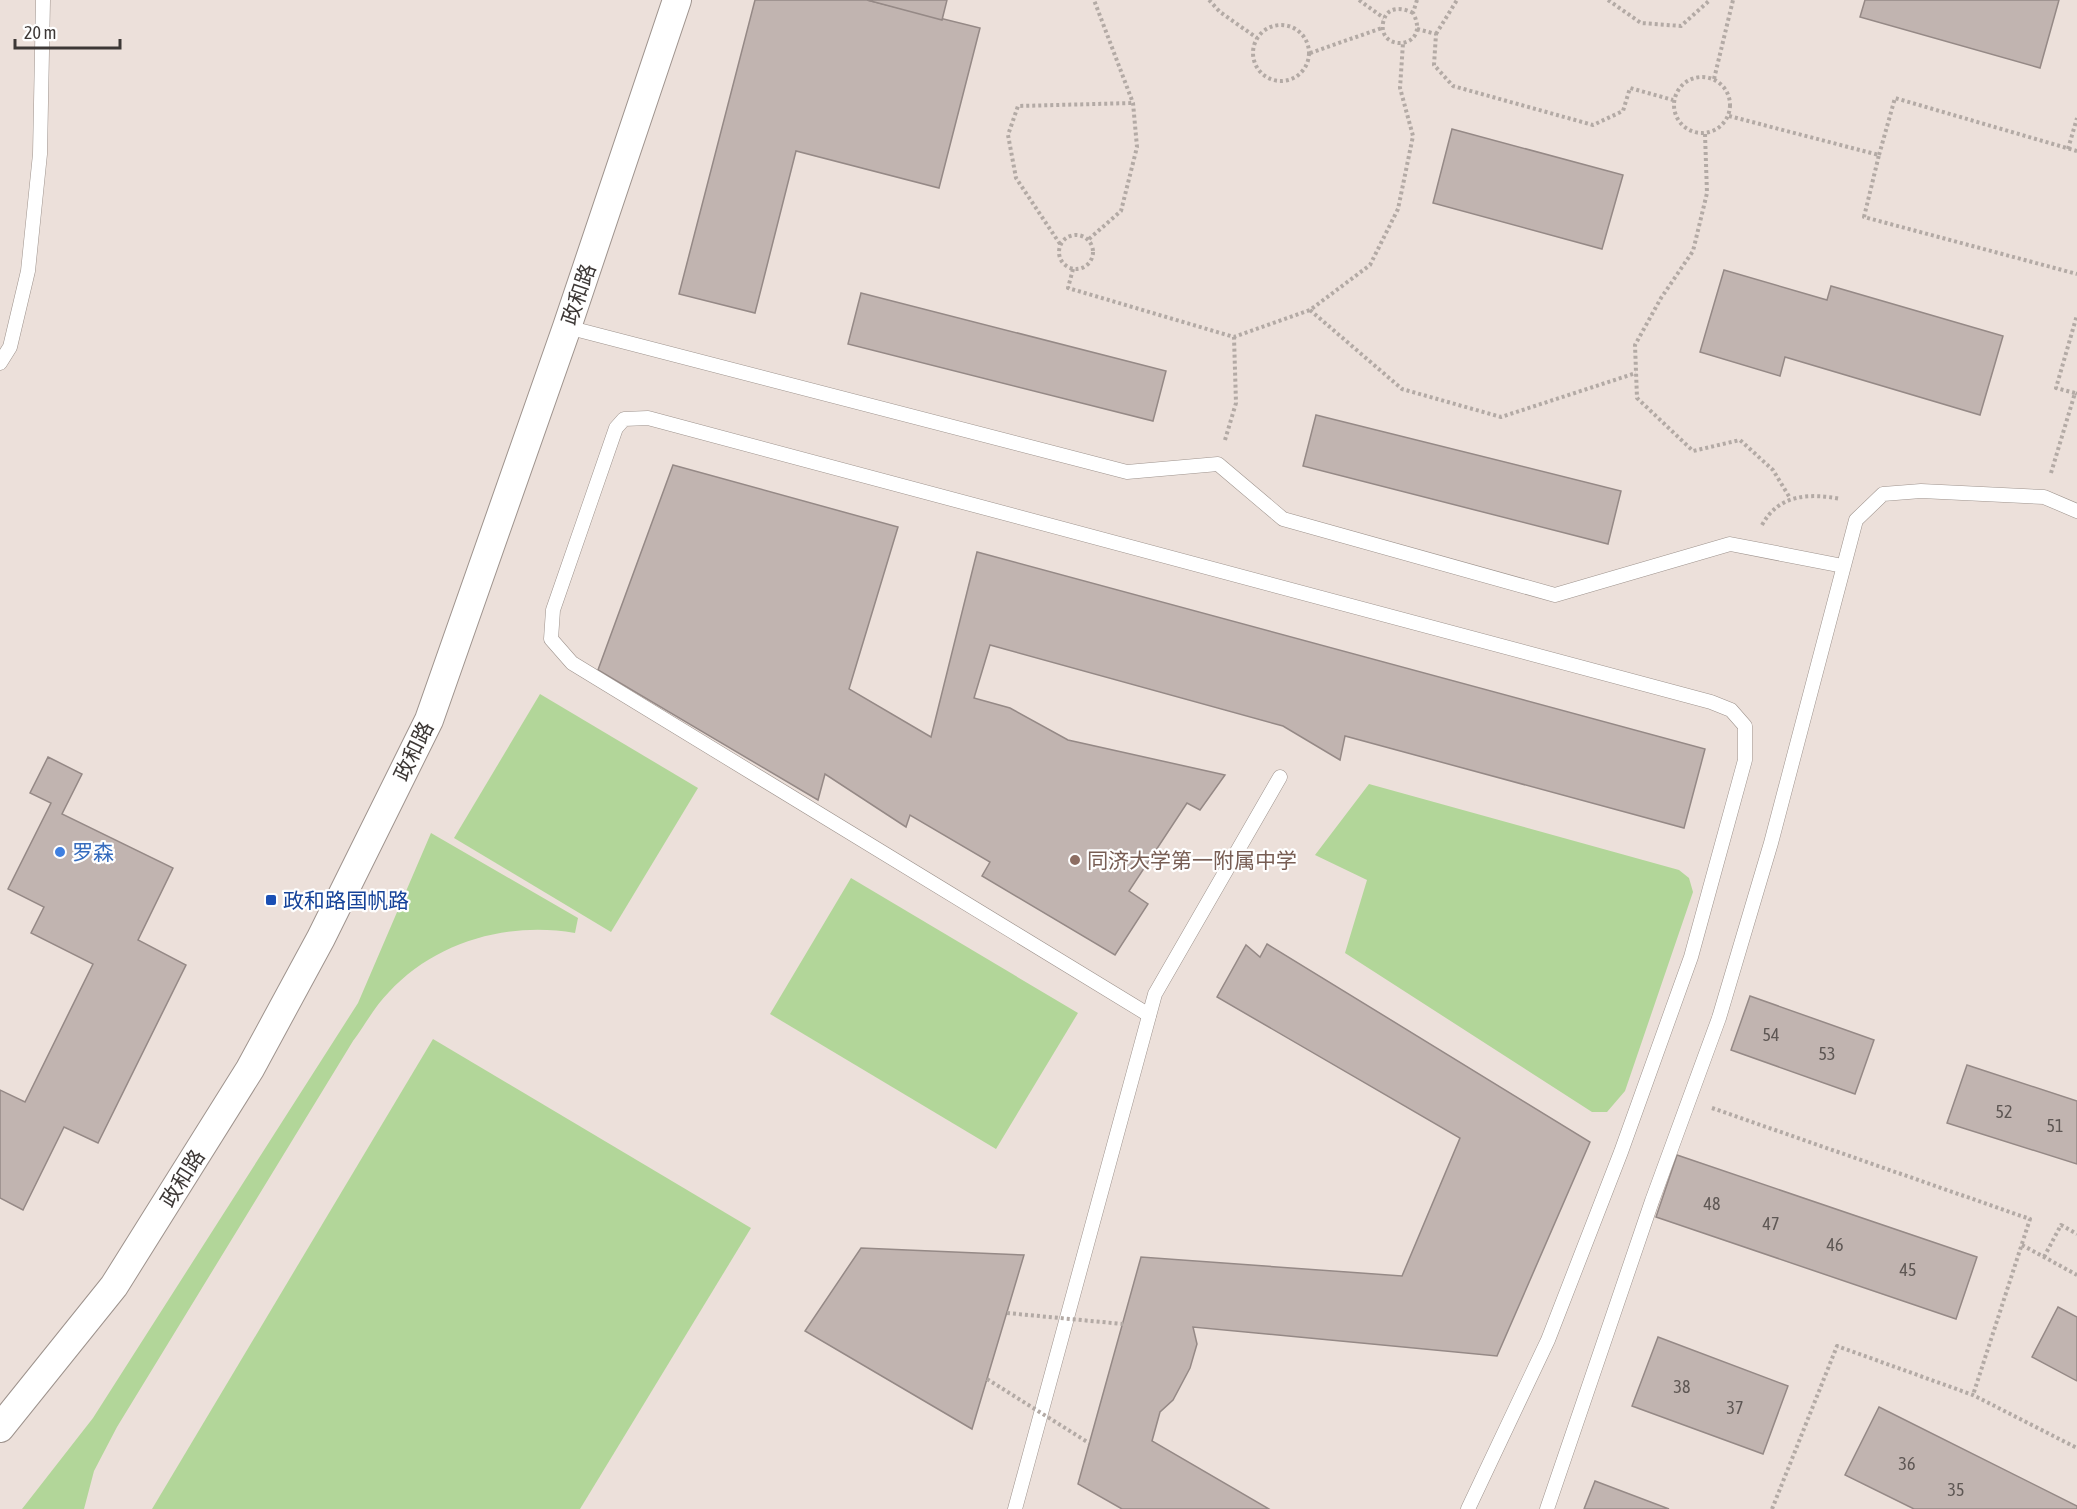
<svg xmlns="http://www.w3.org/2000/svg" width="2077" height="1509" font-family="'Asap Condensed','Noto Sans SC',sans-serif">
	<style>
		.green { fill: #b2d699 }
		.building { fill: #c1b4b0; stroke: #958986; stroke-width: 1.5 }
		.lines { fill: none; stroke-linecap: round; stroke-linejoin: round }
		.service-casing { stroke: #9e938d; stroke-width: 15 }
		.minor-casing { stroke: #9e938d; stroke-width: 30 }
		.path { stroke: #b3aaa5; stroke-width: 4; stroke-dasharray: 3 3; stroke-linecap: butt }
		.service { stroke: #fff; stroke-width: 14 }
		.minor { stroke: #fff; stroke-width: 28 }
		.path-bridge { stroke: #b3aaa5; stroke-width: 4; stroke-dasharray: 3 3; stroke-linecap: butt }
		.shop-dot { fill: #3f7fe0; stroke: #fff; stroke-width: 2 }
		.education-dot { fill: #8d6e63; stroke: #fff; stroke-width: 2 }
		.transit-dot { fill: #1a4fb4; stroke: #fff; stroke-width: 2 }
		.labels { text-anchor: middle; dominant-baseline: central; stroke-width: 4.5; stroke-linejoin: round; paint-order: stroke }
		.number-label { font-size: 18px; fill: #5e5754 }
		.street-label { font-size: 21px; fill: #3d3836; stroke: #fff }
		.shop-label { font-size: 21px; fill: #366cbe; stroke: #fff; text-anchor: start }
		.education-label { font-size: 21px; fill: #785e54; stroke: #fff; text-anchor: start }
		.transit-label { font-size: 21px; fill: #164399; stroke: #fff; text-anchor: start }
	</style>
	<rect width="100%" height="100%" fill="#ece0da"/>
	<g class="green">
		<path d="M540,694L698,788L611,932L454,838Z"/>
		<path d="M1369,784L1679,870L1689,878L1693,892L1625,1091L1607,1112H1592L1345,953L1367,880L1315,855Z"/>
		<path d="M431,833L578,918L575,933C508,921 435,942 389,992C375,1006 365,1025 353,1041L117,1427L94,1471L84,1509H22L93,1418L358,1003Z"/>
		<path d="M851,878L1078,1013L996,1149L770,1014Z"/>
		<path d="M433,1039L751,1228L580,1509H152Z"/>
	</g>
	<g class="building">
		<path d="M755,0H867L980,28L939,188L796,151L755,313L679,294Z"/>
		<path d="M867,0H947L942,20Z"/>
		<path d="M1865,0H2059L2040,68L1860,17Z"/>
		<path d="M1452,129L1623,175L1602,249L1433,203Z"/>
		<path d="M1724,270L1827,300L1831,286L2003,336L1980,415L1785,357L1780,376L1700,352Z"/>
		<path d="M861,293L1166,371L1153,421L848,344Z"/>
		<path d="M1316,415L1621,491L1608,544L1303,466Z"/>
		<path d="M673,465L898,527L849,689L931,737L977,552L1705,749L1684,828L1345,736L1340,760L1283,726L990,645L974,698L1010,708L1068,740L1225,775L1200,810L1187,803L1129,891L1148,904L1115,955L982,876L990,862L910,815L906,827L825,774L818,800L598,670Z"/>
		<path d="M48,757L82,774L62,814L173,868L138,940L186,965L98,1143L64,1127L23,1210L0,1198V1090L25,1102L93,964L31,933L44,907L8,889L51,803L30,793Z"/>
		<path d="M1267,944L1590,1142L1497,1356L1193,1327L1197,1344L1190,1368L1173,1400L1160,1412L1152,1441L1269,1509H1122L1078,1484L1141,1257L1402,1276L1460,1138L1217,997L1246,945L1260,957Z"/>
		<path d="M1750,996L1874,1040L1855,1094L1731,1050Z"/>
		<path d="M1967,1065L2077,1101V1164L1947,1123Z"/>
		<path d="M1677,1155L1977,1257L1956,1319L1656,1217Z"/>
		<path d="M861,1248L1024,1255L972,1429L805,1331Z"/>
		<path d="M2058,1307L2077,1317V1381L2032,1357Z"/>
		<path d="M1658,1337L1788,1386L1763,1454L1632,1406Z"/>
		<path d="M1879,1407L2077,1506V1509H1914L1845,1475Z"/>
		<path d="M1595,1481L1669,1509H1584Z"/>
	</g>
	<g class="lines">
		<g class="service-casing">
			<g id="service">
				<path d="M567,327L1127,472L1218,464L1283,519L1555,595L1730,544L1843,566"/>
				<path d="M0,363L10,347L28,271L40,154L43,0"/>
				<path d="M1149,1015L572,663L551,639L553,610L616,428L624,419L648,418L1711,702L1731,710L1745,726V760L1691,957L1621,1152L1548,1340L1468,1509"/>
				<path d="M1015,1509L1155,994L1280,777"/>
				<path d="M1547,1509L1652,1201L1719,1018L1771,843L1856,520L1883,494L1921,491L2044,497L2077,511"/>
			</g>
		</g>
		<g class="minor-casing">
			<path id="minor" d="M0,1428L114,1286L250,1069L321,938L429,720L567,327L677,0"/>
		</g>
		<g class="path">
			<path d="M1209,0L1220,12L1257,38"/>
			<path d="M1359,0L1384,18"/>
			<path d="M1608,0L1641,23L1681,26L1710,0"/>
			<path d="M1413,13C1402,7 1386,6 1383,23C1378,53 1432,49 1413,13L1417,0"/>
			<circle cx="1281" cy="53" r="28"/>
			<path d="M1417,29L1436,34L1434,65L1453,86L1593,125L1623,111L1630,88L1673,100"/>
			<path d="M1436,34L1457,0"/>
			<path d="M1310,53L1382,28"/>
			<circle cx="1702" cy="105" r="28"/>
			<path d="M1714,79L1733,0"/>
			<path d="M1729,116L1879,155L1864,217L2077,274"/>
			<path d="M1705,134L1707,193L1693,251L1661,298L1635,345L1637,398L1693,451L1740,440L1773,470L1790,498"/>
			<path d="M2068,149L2077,118"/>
			<path d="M1879,155L1895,98L2077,151"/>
			<circle cx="1076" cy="252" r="17"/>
			<path d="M1089,239L1121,211L1137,147L1133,103L1094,0"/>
			<path d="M1060,244L1016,178L1008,135L1018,106L1133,103"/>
			<path d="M1073,269L1068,288L1234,337L1310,310L1370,265L1398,209L1413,136L1400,88L1403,43"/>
			<path d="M1310,310L1402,389L1501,417L1636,373"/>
			<path d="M2075,393L2056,388L2077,315"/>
			<path d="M1225,440L1236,403L1234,337"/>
			<path d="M2051,473L2075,393L2077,394"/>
			<path d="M1762,525C1779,494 1809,493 1841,499"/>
			<path d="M1712,1108L2030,1219L1973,1395"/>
			<path d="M2022,1245L2077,1275"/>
			<path d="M2044,1257L2061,1225L2077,1234"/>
			<path d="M1772,1509L1837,1346L1973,1395L2077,1448"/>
		</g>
		<use href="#service" class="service"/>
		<use href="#minor" class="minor"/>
		<g class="path-bridge">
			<path d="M1007,1313L1123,1324"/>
			<path d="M987,1379L1089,1443"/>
		</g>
	</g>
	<circle class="shop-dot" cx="60" cy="852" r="6"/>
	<circle class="education-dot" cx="1075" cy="860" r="6"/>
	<rect class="transit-dot" x="265" y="894" width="12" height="12" rx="3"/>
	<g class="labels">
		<g class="number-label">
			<text x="1771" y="1034">54</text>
			<text x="1827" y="1053">53</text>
			<text x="2004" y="1111">52</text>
			<text x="2055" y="1125">51</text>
			<text x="1712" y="1203">48</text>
			<text x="1771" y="1223">47</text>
			<text x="1835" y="1244">46</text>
			<text x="1908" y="1269">45</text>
			<text x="1682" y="1386">38</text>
			<text x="1735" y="1407">37</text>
			<text x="1907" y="1463">36</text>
			<text x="1956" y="1489">35</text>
		</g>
		<g class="street-label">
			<text transform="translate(578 294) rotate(-71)">政和路</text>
			<text transform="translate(413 751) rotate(-64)">政和路</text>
			<text transform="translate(182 1178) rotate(-58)">政和路</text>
		</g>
		<g class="shop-label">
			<text x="72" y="852">罗森</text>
		</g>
		<g class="education-label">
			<text x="1087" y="860">同济大学第一附属中学</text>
		</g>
		<g class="transit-label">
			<text x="283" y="900">政和路国帆路</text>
		</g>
	</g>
	<path d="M15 39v9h105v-9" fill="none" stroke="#3d3836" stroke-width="3"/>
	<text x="24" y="39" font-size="18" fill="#3d3836" stroke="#ffffff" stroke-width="4.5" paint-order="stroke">20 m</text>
</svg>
